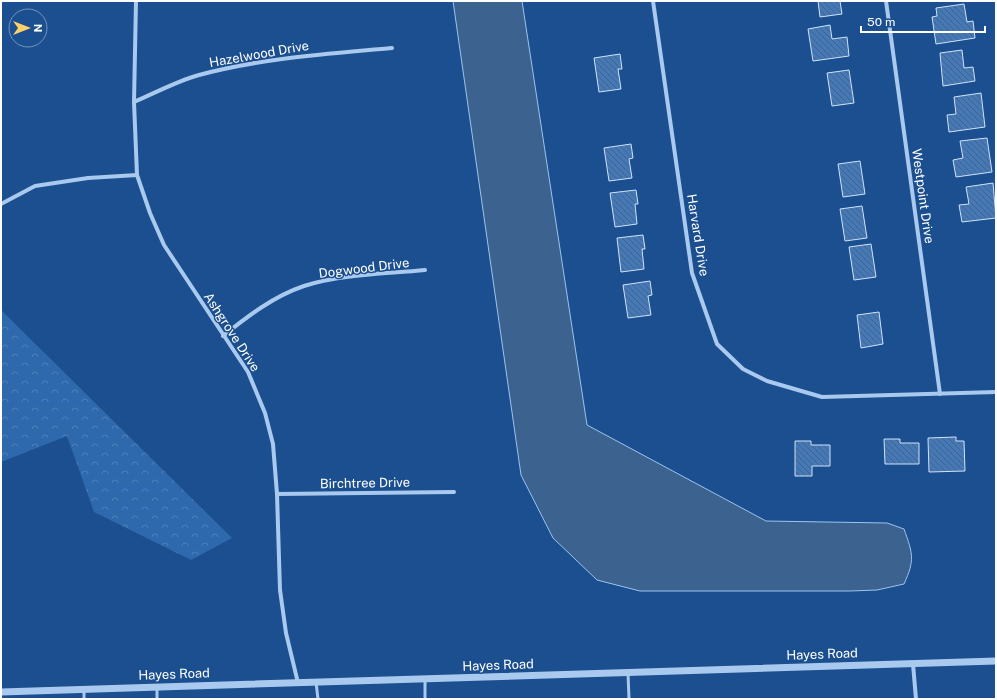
<svg xmlns="http://www.w3.org/2000/svg" width="997" height="700" font-family="'Public Sans',sans-serif">
	<style>
		.forest { fill: url(#forest-crowns) }
		.water { fill: #3c6290; stroke: #9cc4f0 }
		.building { fill: url(#building-back-hatch); stroke: #cfe3fa }
		.lines { fill: none; stroke-linecap: round; stroke-linejoin: round }
		.service { stroke: #a9c9ee; stroke-width: 3 }
		.minor { stroke: #a9c9ee; stroke-width: 4 }
		.tertiary { stroke: #a9c9ee; stroke-width: 7 }
		.labels { text-anchor: middle; dominant-baseline: central; stroke-width: 3; stroke-linejoin: round; paint-order: stroke }
		.street-label { font-size: 13px; fill: #fff; stroke: #1b4f8f }
	</style>
	<defs>
		<pattern id="forest-crowns" width="20" height="18" patternUnits="userSpaceOnUse"><rect width="20" height="18" fill="#2e69ad"/><path d="M2 6a3 3 0 1 1 6 0M12 15a3 3 0 1 1 6 0" fill="none" stroke="#4d80b9"/></pattern>
		<pattern id="building-back-hatch" width="6" height="6" patternUnits="userSpaceOnUse"><rect width="6" height="6" fill="#4478b7"/><path d="M-1 5l2 2M0 0l6 6M5-1l2 2" fill="none" stroke="#486282"/></pattern>
	</defs>
	<rect width="100%" height="100%" fill="#1b4f8f"/>
	<path class="forest" d="M1,310L232,538L191,560L94,512L67,436L1,462Z"/>
	<path class="water" d="M453,1H522L587,425L766,521L887,523L904,529C913,554 915,560 904,584L877,590L850,591H640L597,580L553,538L521,475Z"/>
	<g class="building">
		<path d="M818,1H840L842,14L820,17Z"/>
		<path d="M964,4L967,22L973,21L975,38L936,44L932,17L937,16L936,8Z"/>
		<path d="M830,25L832,39L847,37L849,56L813,61L808,29Z"/>
		<path d="M962,50L964,68L973,67L975,81L943,86L940,53Z"/>
		<path d="M620,54L622,69H618L621,89L599,92L594,58Z"/>
		<path d="M849,70L854,103L832,106L827,73Z"/>
		<path d="M981,93L985,127L949,132L947,115L956,114L954,97Z"/>
		<path d="M987,138L992,172L956,177L953,160L963,158L960,141Z"/>
		<path d="M631,144L633,158L629,159L632,178L609,181L604,148Z"/>
		<path d="M860,161L865,194L843,197L838,164Z"/>
		<path d="M993,183L996,218L962,222L959,205L969,204L966,187Z"/>
		<path d="M636,190L638,204H635L637,224L615,227L610,193Z"/>
		<path d="M862,206L867,238L845,241L840,209Z"/>
		<path d="M643,235L645,249H642L644,269L621,272L617,238Z"/>
		<path d="M871,244L876,277L854,280L849,247Z"/>
		<path d="M650,281L652,295L648,296L651,315L628,318L623,285Z"/>
		<path d="M879,312L883,344L861,348L857,315Z"/>
		<path d="M956,437V441H964L965,471L929,472L928,438Z"/>
		<path d="M884,439H900V443H919V464H885Z"/>
		<path d="M795,441H811V445H830V466H812V476H795Z"/>
	</g>
	<g class="lines">
		<g class="service">
			<path d="M628,673L629,699"/>
			<path d="M425,679V699"/>
			<path d="M316,682L318,699"/>
			<path d="M157,687V699"/>
			<path d="M84,690V699"/>
		</g>
		<g class="minor">
			<path d="M136,1L134,102L137,175L150,213L164,245L248,372L265,413L273,444L277,494L280,590L286,633L298,683"/>
			<path d="M653,1L692,273L717,344L743,369L767,381L822,397L996,392"/>
			<path d="M886,1L940,394"/>
			<path d="M134,102C155,93 177,81 199,75C262,58 327,54 392,48"/>
			<path d="M1,204L35,186L88,178L137,175"/>
			<path d="M223,336C248,316 274,296 304,286C342,274 386,274 425,270"/>
			<path d="M277,494L454,492"/>
			<path d="M913,664L916,699"/>
		</g>
		<path class="tertiary" d="M1,692L996,661"/>
	</g>
	<g class="labels">
		<g class="street-label">
			<text transform="translate(259 54) rotate(-10)">Hazelwood Drive</text>
			<text transform="translate(923 196) rotate(82)">Westpoint Drive</text>
			<text transform="translate(698 235) rotate(81)">Harvard Drive</text>
			<text transform="translate(364 268) rotate(-7)">Dogwood Drive</text>
			<text transform="translate(232 332) rotate(57)">Ashgrove Drive</text>
			<text transform="translate(365 483) rotate(-1)">Birchtree Drive</text>
			<text transform="translate(822 654) rotate(-2)">Hayes Road</text>
			<text transform="translate(498 665) rotate(-2)">Hayes Road</text>
			<text transform="translate(174 674) rotate(-2)">Hayes Road</text>
		</g>
	</g>
	<rect width="997" height="700" fill="none" stroke="#ffffff" stroke-width="4"/>
	<g transform="translate(28 28) rotate(90)"><circle r="19" fill="#1b4f8f" stroke="#7695bc"/>
	<path d="M0-3L7 15L0 10L-7 15Z" fill="#ffd166"/>
	<text y="-6" font-size="11" font-weight="bold" text-anchor="middle" fill="#ffffff">N</text>
	</g>
	<path d="M861 26v6h124v-6" fill="none" stroke="#ffffff" stroke-width="2"/>
	<text x="867" y="26" font-size="12" fill="#ffffff" stroke="#1b4f8f" stroke-width="3" paint-order="stroke">50 m</text>
</svg>
